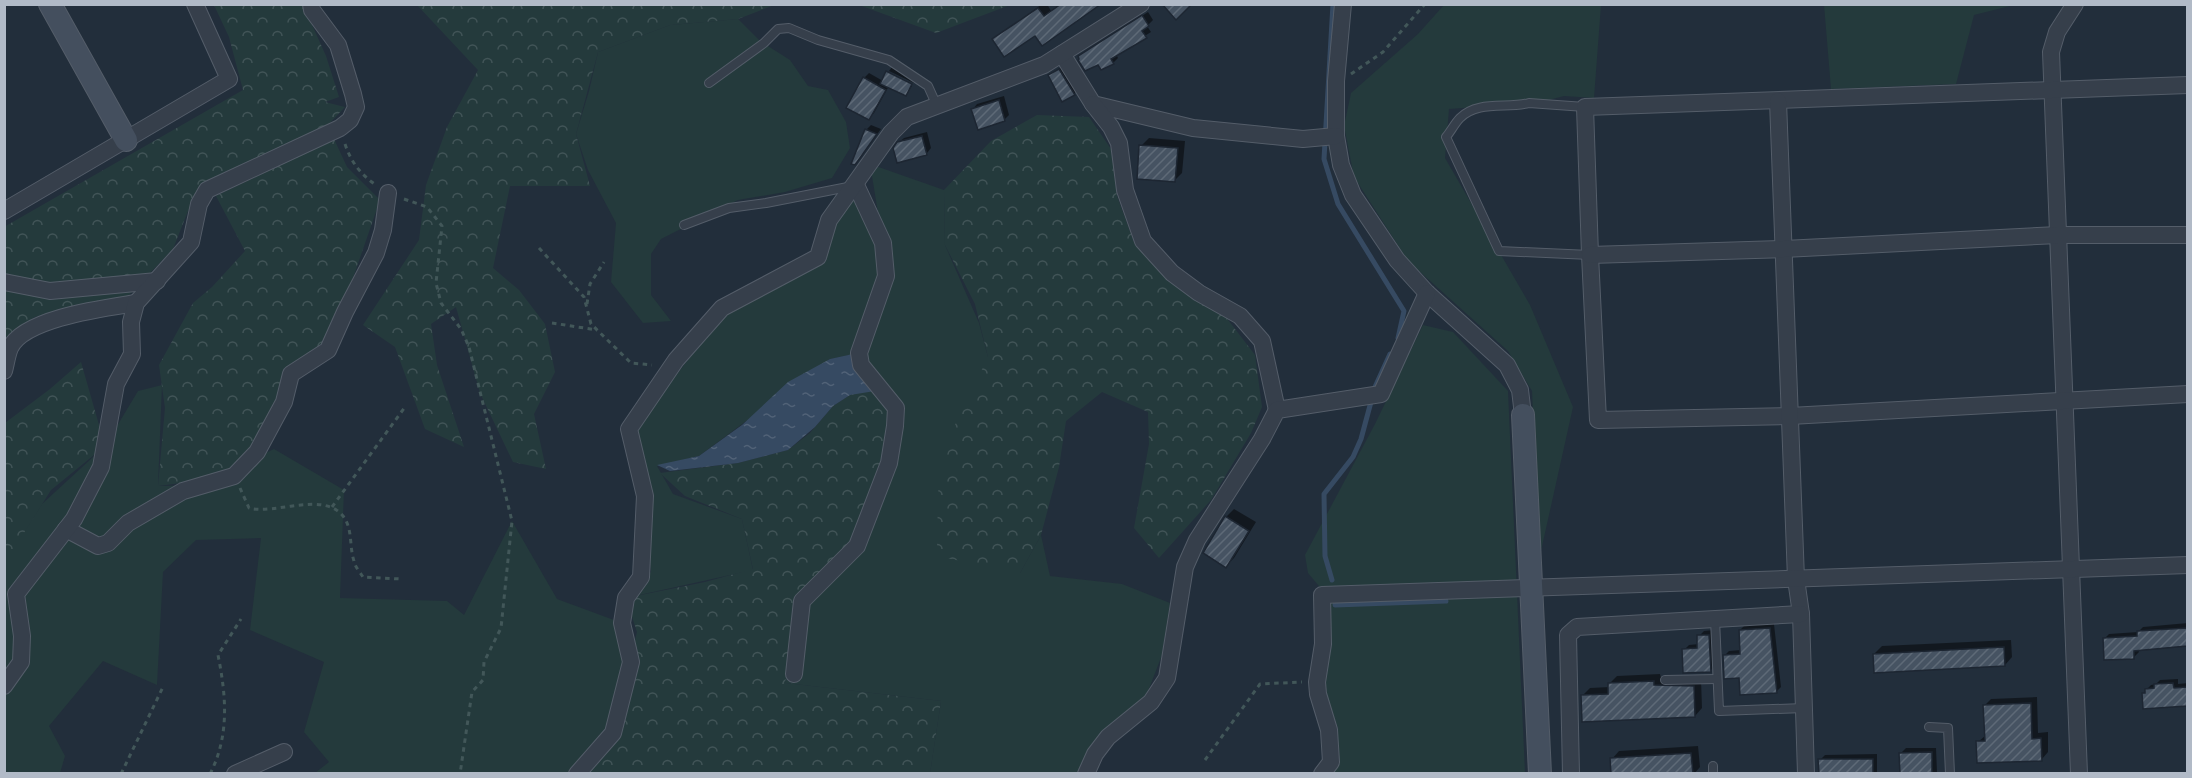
<svg xmlns="http://www.w3.org/2000/svg" width="2192" height="778" font-family="'PT Sans Narrow',sans-serif">
	<style>
		.green { fill: #243a3c }
		.forest { fill: url(#forest-crowns) }
		.water { fill: url(#water-ripples) }
		.shadow { fill: #0007 }
		.lines { fill: none; stroke-linecap: round; stroke-linejoin: round }
		.stream { stroke: #364a62; stroke-width: 5 }
		.building { fill: url(#building-hatch); stroke: #1d2632; stroke-width: 1.5 }
		.lane-casing { stroke: #545d69; stroke-width: 10 }
		.street-casing { stroke: #545d69; stroke-width: 18 }
		.secondary-casing { stroke: #545d69; stroke-width: 24 }
		.path { stroke: #425759; stroke-width: 3; stroke-dasharray: 4.5 4.5; stroke-linecap: butt }
		.lane { stroke: #363f4b; stroke-width: 8 }
		.street { stroke: #363f4b; stroke-width: 16 }
		.secondary { stroke: #444f5e; stroke-width: 22 }
	</style>
	<defs>
		<pattern id="forest-crowns" width="20" height="18" patternUnits="userSpaceOnUse" patternTransform="scale(1.5)"><rect width="20" height="18" fill="#243a3c"/><path d="M2 6a3 3 0 1 1 6 0M12 15a3 3 0 1 1 6 0" fill="none" stroke="#415457"/></pattern>
		<pattern id="water-ripples" width="26" height="14" patternUnits="userSpaceOnUse" patternTransform="scale(1.5)"><rect width="26" height="14" fill="#364a62"/><path d="M2 4q2-2 4 0t4 0M15 11q2-2 4 0t4 0" fill="none" stroke="#516277"/></pattern>
		<pattern id="building-hatch" width="6" height="6" patternUnits="userSpaceOnUse" patternTransform="scale(1.5)"><rect width="6" height="6" fill="#465362"/><path d="M-1 1l2-2M0 6l6-6M5 7l2-2" fill="none" stroke="#5e6a77"/></pattern>
	</defs>
	<rect width="100%" height="100%" fill="#222e3b"/>
	<g class="green">
		<path d="M1444,5H1601L1594,98L1564,96L1541,102L1449,109L1445,158L1530,305L1573,407L1539,560L1532,391L1508,351L1408,261L1354,177L1344,126L1351,93L1418,34Z"/>
		<path d="M1824,5V4L2014,5L1974,15L1956,84L1831,89Z"/>
		<path d="M738,19L760,41L790,60L808,86L828,90L846,122L850,148L832,178L785,192L738,200L661,239L651,254V295L671,321L643,323L611,282L616,223L588,170L576,134L589,91L598,52L670,25Z"/>
		<path d="M870,164L944,190L945,245L979,323L988,357L1020,573L1041,535L1050,576L1122,584L1170,603L1162,655L1145,699L1097,740L1081,764L1080,773H930L941,701L785,683L859,353L830,359L699,456L657,466L673,494L742,519L753,570L626,598L651,572L644,511L652,486L630,436L703,340L704,328L818,256L856,185L883,243Z"/>
		<path d="M1423,325L1453,332L1508,391L1525,773H1330L1336,763L1338,728L1327,697L1324,666V592L1308,573L1305,555L1375,424Z"/>
		<path d="M162,385L158,486L201,485L274,449L344,490L340,598L447,601L464,615L512,521L557,599L622,623L631,662L605,742L579,773H315L329,762L304,732L324,662L250,630L261,538L196,540L163,572L157,685L103,661L49,726L65,756L60,773H5L4,563L42,504L105,446L138,391Z"/>
	</g>
	<g class="forest">
		<path d="M214,5H303L326,56L339,97L325,102L345,107L327,126L207,181L188,211L173,249L127,297L82,304L35,317L5,338L4,227L243,90L229,37Z"/>
		<path d="M417,5H774L738,19L670,25L598,52L576,134L590,186H510L493,268L519,290L545,324L555,372L534,414L546,469L513,462L480,393L456,307L431,324L437,365L464,447L425,429L395,347L363,325L419,240L426,185L447,127L478,70Z"/>
		<path d="M859,5H1010L936,33Z"/>
		<path d="M1037,115L1089,117L1111,149L1117,196L1135,245L1174,284L1222,312L1255,355L1262,407L1251,433L1211,500L1159,558L1134,528L1149,444L1148,412L1102,392L1066,421L1059,467L1041,535L1020,573L946,558L937,552L938,492L953,429L988,357L975,304L945,245L944,190L991,141Z"/>
		<path d="M334,139L347,167L380,200L328,350L291,375L234,476L158,486L165,408L159,365L193,303L212,287L245,251L216,196Z"/>
		<path d="M81,362L105,446L51,490L5,563V423L50,389Z"/>
		<path d="M881,390L896,408L857,546L802,601L785,683L941,701L930,773L577,774L613,733L637,632L626,598L705,582L753,569L742,519L685,496L660,473L738,463L788,450L810,433L833,406L850,395Z"/>
	</g>
	<path class="water" d="M853,354L881,390L850,395L833,406L815,427L788,450L738,463L670,471L657,465L699,456L742,425L788,382L830,359Z"/>
	<g class="shadow">
		<path d="M1042,4H1047L1051,11L1060,4H1095L1035,34L994,39Z"/>
		<path d="M1148,12L1153,20L1147,26L1151,32L1116,54L1118,58L1113,63H1099L1080,56Z"/>
		<path d="M1064,65L1079,89L1074,94L1050,75Z"/>
		<path d="M892,67L916,79L914,83L889,71Z"/>
		<path d="M869,73L883,81L887,74L912,86L906,94L889,86L874,113L869,118L864,78Z"/>
		<path d="M1004,96L1009,115L1004,120L973,109L977,104Z"/>
		<path d="M871,125L881,129L855,164L866,130Z"/>
		<path d="M927,132L931,148L927,153L898,161V143L904,138Z"/>
		<path d="M1149,138L1185,141L1182,173L1175,180L1141,146Z"/>
		<path d="M1234,509L1256,522L1234,558L1226,566V517Z"/>
		<path d="M2188,623V646L2138,649L2139,652L2134,657L2104,639L2109,634L2138,632L2143,627Z"/>
		<path d="M1774,624L1781,687L1776,692L1741,676L1724,656L1729,651L1741,650L1740,630L1745,625Z"/>
		<path d="M1714,630L1715,666L1710,671L1684,650L1689,645L1699,644V636L1704,631Z"/>
		<path d="M2011,640L2012,657L2005,665L1874,654L1882,646Z"/>
		<path d="M1660,674L1661,678L1701,679L1702,708L1695,716L1582,696L1590,688L1610,687L1609,684L1617,676Z"/>
		<path d="M2178,679V684L2188,683V705L2145,707L2146,690L2151,685L2156,684L2160,680Z"/>
		<path d="M2037,697L2038,733L2048,732V752L2042,759L1978,742L1986,735L1984,706L1991,699Z"/>
		<path d="M1698,746L1700,767L1694,774H1613L1612,759L1619,751Z"/>
		<path d="M1906,748H1936L1937,772L1901,774V753Z"/>
		<path d="M1877,754V774H1820V760L1825,755Z"/>
	</g>
	<g class="lines">
		<g class="stream">
			<path d="M1333,4L1324,159L1338,204L1404,311L1398,338"/>
			<path d="M1332,580L1325,556L1324,494L1353,457L1361,439L1375,387L1390,354"/>
			<path d="M1335,605L1446,601"/>
		</g>
	</g>
	<g class="building">
		<path d="M1061,4H1101L1042,46L1035,36L1004,57L992,39L1038,8L1044,16Z"/>
		<path d="M1162,4H1192L1176,20Z"/>
		<path d="M1142,15L1149,26L1142,31L1147,38L1111,59L1114,64L1101,70L1098,65L1085,71L1078,60L1079,59L1078,56Z"/>
		<path d="M1059,69L1075,95L1062,102L1048,75Z"/>
		<path d="M886,71L912,84L906,96L880,84Z"/>
		<path d="M863,77L886,90L869,120L846,108Z"/>
		<path d="M999,100L1005,121L978,130L971,109Z"/>
		<path d="M865,129L877,134L855,165L851,164Z"/>
		<path d="M922,136L927,155L897,163L893,148L897,142Z"/>
		<path d="M1139,145L1178,148L1175,182L1137,179Z"/>
		<path d="M1225,516L1249,531L1226,568L1203,553Z"/>
		<path d="M1770,628L1777,693L1740,695L1739,678L1724,679L1723,655L1740,654L1739,630Z"/>
		<path d="M2187,628V646L2134,651V659L2104,660L2103,638L2137,636V631Z"/>
		<path d="M1697,635H1709L1711,672L1683,673L1682,649L1697,648Z"/>
		<path d="M2004,647L2005,666L1874,673L1873,654Z"/>
		<path d="M1654,681V685L1694,686L1695,717L1582,722L1581,695L1608,694V683Z"/>
		<path d="M2173,683L2174,688L2187,687V706L2143,709L2142,693H2145V689L2154,688V684Z"/>
		<path d="M2031,703L2032,739L2041,738L2042,761L1977,763L1976,741H1985L1983,705Z"/>
		<path d="M1932,752V774H1900L1899,753Z"/>
		<path d="M1691,753L1693,774H1611L1610,758Z"/>
		<path d="M1818,759H1873V774H1819Z"/>
	</g>
	<g class="lines">
		<g class="lane-casing">
			<g id="lane">
				<path d="M709,83L764,43L778,29L789,28L818,40L889,60L928,86L937,106"/>
				<path d="M1585,107L1529,103C1507,109 1478,100 1460,118C1455,123 1451,131 1446,137L1499,251L1590,255"/>
				<path d="M684,225L729,208L766,203L853,186"/>
				<path d="M1715,619L1719,711L1804,708"/>
				<path d="M1665,680L1717,679"/>
				<path d="M1929,727L1948,728L1950,774"/>
				<path d="M1713,766V774"/>
			</g>
		</g>
		<g class="street-casing">
			<g id="street">
				<path d="M1343,4L1336,81V136L1341,165L1353,195L1397,260L1427,293L1507,365L1520,390L1523,415"/>
				<path d="M2075,4L2057,32L2051,52L2079,774"/>
				<path d="M1062,54L1093,104L1193,128L1303,139L1336,136"/>
				<path d="M2188,85L1585,107L1590,255L1598,420L1790,416L2188,394"/>
				<path d="M1778,101L1796,579L1801,614L1806,774"/>
				<path d="M1093,104L1111,127L1119,143L1125,190L1143,241L1172,273L1199,293L1240,316L1262,341L1277,410"/>
				<path d="M4,211L229,79L195,4"/>
				<path d="M1590,255L1784,249L2058,235H2188"/>
				<path d="M4,282L50,291L157,281"/>
				<path d="M4,371C6,364 7,355 10,348C24,318 105,308 136,303"/>
				<path d="M66,529L98,546L108,543L128,523L183,491L234,476L257,452L284,402L291,374L328,350L345,312L376,253L383,230L388,193"/>
				<path d="M794,674L802,601L857,546L889,463L895,426L896,408L861,365L859,353L886,276L883,243L856,185"/>
				<path d="M4,686L21,662L22,636L16,594L74,519L101,467L116,384L132,354L131,322L136,303L191,242L199,204L207,190L340,128L350,120L356,107L353,94L338,45L312,10L311,4"/>
				<path d="M235,774L284,752"/>
				<path d="M577,774L613,733L631,662L622,623L626,598L641,577L645,496L629,429L676,360L722,308L818,257L829,220L891,133L907,117L1044,65L1141,4"/>
				<path d="M1086,774L1095,754L1108,737L1151,702L1167,678L1185,567L1197,540L1262,439L1277,410L1381,394L1427,293"/>
				<path d="M1322,774L1331,762L1329,730L1318,694L1317,682L1323,644L1322,595L2188,565"/>
				<path d="M1571,774L1568,635L1577,627L1801,614"/>
			</g>
		</g>
		<g class="secondary-casing">
			<g id="secondary">
				<path d="M50,4L126,140"/>
				<path d="M1523,415L1540,774"/>
			</g>
		</g>
		<g class="path">
			<path d="M1351,74L1383,52L1425,4"/>
			<path d="M345,144C351,162 361,175 376,185"/>
			<path d="M404,199L427,207L442,226L436,283L441,303L461,329L469,347L512,521L501,628L484,662L483,680L472,692L460,774"/>
			<path d="M539,248L584,297L591,324L631,363L652,365"/>
			<path d="M587,304L590,284L604,262"/>
			<path d="M552,323L597,330"/>
			<path d="M240,488L249,508C275,515 323,491 343,516C353,529 349,546 354,561C355,567 360,572 363,577L401,579"/>
			<path d="M332,507L405,407"/>
			<path d="M1205,760L1260,684L1302,682"/>
			<path d="M121,774L163,687"/>
			<path d="M210,774C230,735 226,695 218,655L241,619"/>
		</g>
		<use href="#lane" class="lane"/>
		<use href="#street" class="street"/>
		<use href="#secondary" class="secondary"/>
	</g>
	<rect width="2192" height="778" fill="none" stroke="#b1bac7" stroke-width="12"/>
</svg>
